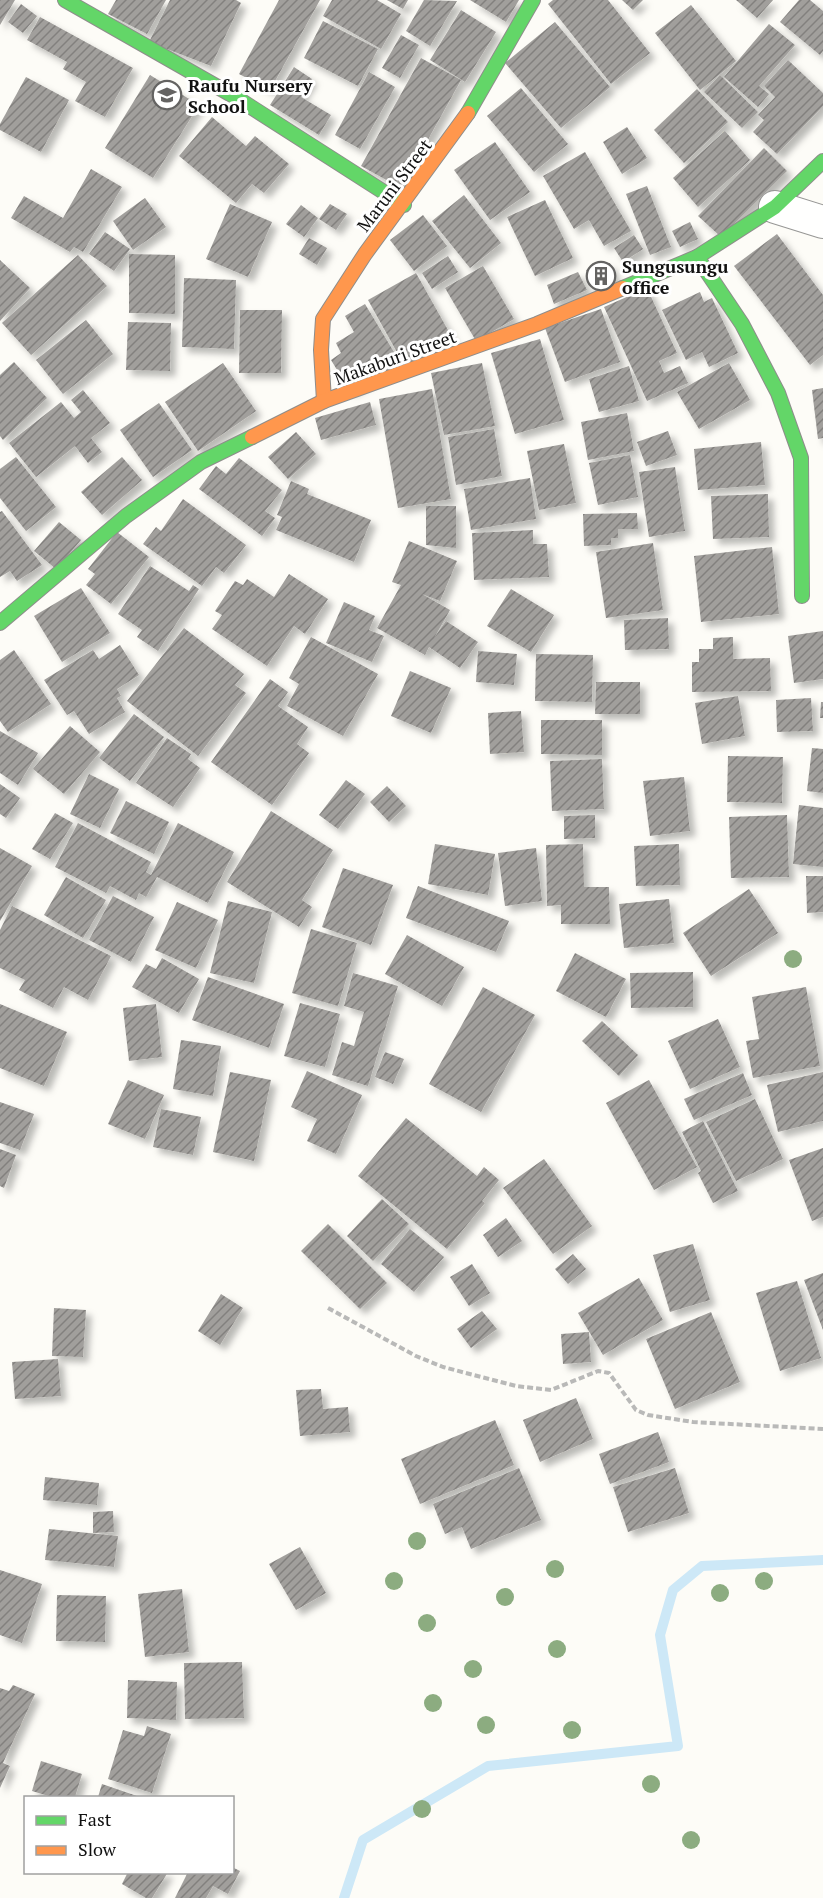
<svg xmlns="http://www.w3.org/2000/svg" width="823" height="1898" font-family="'PT Serif',serif">
	<style>
		.lines { fill: none; stroke-linecap: round; stroke-linejoin: round }
		.stream { stroke: #cde8f7; stroke-width: 10 }
		.building { fill: url(#building-hatch); filter: url(#shadow) }
		.street-casing { stroke: #979795; stroke-width: 34 }
		.fast-casing { stroke: #8e8d8b; stroke-width: 16 }
		.slow-casing { stroke: #8e8d8b; stroke-width: 16 }
		.path { stroke: #b9b9b8; stroke-width: 4; stroke-dasharray: 6 3; stroke-linecap: butt }
		.street { stroke: #fffffe; stroke-width: 32 }
		.fast { stroke: #63d668; stroke-width: 14 }
		.slow { stroke: #ff974d; stroke-width: 14 }
		.tree { fill: #8cac80 }
		.labels { text-anchor: middle; dominant-baseline: central; stroke-width: 6; stroke-linejoin: round; paint-order: stroke }
		.poi-label { font-size: 18px; font-weight: bold; fill: #111; stroke: #fff; text-anchor: start }
		.street-label { font-size: 18px; fill: #111; stroke: #fff }
	</style>
	<defs>
		<pattern id="building-hatch" width="6" height="6" patternUnits="userSpaceOnUse" patternTransform="scale(1.5)"><rect width="6" height="6" fill="#a19f9c"/><path d="M-1 1l2-2M0 6l6-6M5 7l2-2" fill="none" stroke="#82807e"/></pattern>
		<filter id="shadow"><feDropShadow dx="5.5" dy="5.5" stdDeviation="3" flood-color="#0004"/></filter>
	</defs>
	<rect width="100%" height="100%" fill="#fdfcf7"/>
	<g class="lines">
		<path class="stream" d="M344,1898L363,1840L488,1766L678,1746L660,1635L673,1590L702,1566L823,1560"/>
	</g>
	<g class="building">
		<path d="M0,0H15L0,25Z"/>
		<path d="M116,0H166L147,34L108,14Z"/>
		<path d="M170,0H236L241,3L211,66L149,42Z"/>
		<path d="M279,0H320L270,90L239,74Z"/>
		<path d="M332,0H377L401,14L381,49L323,16Z"/>
		<path d="M387,0H408L403,9Z"/>
		<path d="M424,0L457,1L430,46L406,31Z"/>
		<path d="M470,0H519L506,22Z"/>
		<path d="M553,0H608L650,53L611,84L548,4Z"/>
		<path d="M622,0H643L633,10Z"/>
		<path d="M736,0H773L757,18Z"/>
		<path d="M799,0H810L823,11V51L820,55L780,22Z"/>
		<path d="M21,4L37,16L23,33L8,22Z"/>
		<path d="M691,5L736,61L700,90L655,33Z"/>
		<path d="M461,10L496,32L465,82L430,60Z"/>
		<path d="M40,17L133,68L105,117L75,101L86,82L63,69L67,62L27,40Z"/>
		<path d="M323,21L378,49L358,86L304,58Z"/>
		<path d="M555,22L610,87L561,128L505,63Z"/>
		<path d="M769,24L795,45L759,86L769,94L758,107L724,77Z"/>
		<path d="M401,35L419,45L400,78L382,68Z"/>
		<path d="M421,58L461,80L401,188L361,166Z"/>
		<path d="M788,60L823,93V106L777,154L753,132L764,120L758,115L775,97L764,86Z"/>
		<path d="M294,67L312,79L301,97L331,115L319,135L270,105Z"/>
		<path d="M369,72L395,87L360,149L335,135Z"/>
		<path d="M150,75L199,105L153,178L105,148Z"/>
		<path d="M720,75L758,112L742,128L704,92Z"/>
		<path d="M26,77L69,100L41,152L0,130V124Z"/>
		<path d="M521,88L568,144L534,172L487,116Z"/>
		<path d="M697,89L728,122L684,163L654,130Z"/>
		<path d="M212,117L246,146L255,136L289,164L264,193L252,184L236,203L179,156Z"/>
		<path d="M627,127L647,158L622,174L603,142Z"/>
		<path d="M725,131L750,160L698,207L673,178Z"/>
		<path d="M495,142L530,192L490,220L454,170Z"/>
		<path d="M764,148L787,171L721,237L698,216Z"/>
		<path d="M585,152L631,231L604,246L589,220L574,229L543,176Z"/>
		<path d="M91,169L122,187L83,252L74,247L70,252L11,218L24,196L63,218Z"/>
		<path d="M647,186L671,247L650,255L626,194Z"/>
		<path d="M464,195L501,243L470,268L432,221Z"/>
		<path d="M145,198L166,227L133,250L113,221Z"/>
		<path d="M545,200L573,258L535,276L507,217Z"/>
		<path d="M230,204L272,222L248,277L206,259Z"/>
		<path d="M330,204L347,214L336,230L319,219Z"/>
		<path d="M301,205L318,218L304,237L286,224Z"/>
		<path d="M423,215L447,246L414,271L390,240Z"/>
		<path d="M690,222L698,239L680,247L672,231Z"/>
		<path d="M105,232L130,249L114,271L89,254Z"/>
		<path d="M777,234L823,295V355L810,365L734,266Z"/>
		<path d="M634,235L643,249L623,262L614,248Z"/>
		<path d="M309,238L327,248L317,265L299,254Z"/>
		<path d="M129,254L175,255V314L129,313Z"/>
		<path d="M78,255L107,286L31,355L2,323Z"/>
		<path d="M448,256L458,272L432,289L422,273Z"/>
		<path d="M0,260L30,288L0,321Z"/>
		<path d="M610,263L616,281L592,288L586,270Z"/>
		<path d="M483,266L514,319L476,341L445,288Z"/>
		<path d="M578,272L587,290L554,304L547,285Z"/>
		<path d="M416,273L453,339L404,365L368,300Z"/>
		<path d="M184,278L236,280L234,349L182,347Z"/>
		<path d="M647,288L677,353L659,361L664,373L680,366L688,383L647,401L604,307Z"/>
		<path d="M700,292L704,302L712,298L738,353L709,367L702,352L686,360L662,310Z"/>
		<path d="M365,304L400,362L350,391L331,360L341,353L336,343L354,332L345,316Z"/>
		<path d="M601,309L620,362L565,382L545,328Z"/>
		<path d="M240,310H282L281,373H239Z"/>
		<path d="M86,320L113,354L63,394L36,360Z"/>
		<path d="M128,322L171,323L170,371L126,370Z"/>
		<path d="M540,339L564,420L515,434L491,353Z"/>
		<path d="M14,362L47,398L3,440L0,436V375Z"/>
		<path d="M223,363L256,411L198,451L165,402Z"/>
		<path d="M482,363L495,426L444,435L431,373Z"/>
		<path d="M729,363L750,400L699,429L677,392Z"/>
		<path d="M629,366L639,401L599,412L589,379Z"/>
		<path d="M823,388V438L818,439L812,390Z"/>
		<path d="M432,389L451,499L398,508L379,399Z"/>
		<path d="M83,390L110,423L91,438L102,452L88,463L75,446L36,477L9,443L61,402L74,418L81,412L71,400Z"/>
		<path d="M370,402L376,425L321,440L315,418Z"/>
		<path d="M159,403L192,450L153,477L120,430Z"/>
		<path d="M627,413L634,451L588,460L581,422Z"/>
		<path d="M494,429L502,476L456,485L448,437Z"/>
		<path d="M668,431L677,455L646,466L637,442Z"/>
		<path d="M296,432L316,454L288,479L268,457Z"/>
		<path d="M761,442L765,485L698,490L694,449Z"/>
		<path d="M564,444L576,503L539,510L527,451Z"/>
		<path d="M630,455L638,497L598,505L589,463Z"/>
		<path d="M16,457L56,507L26,531L0,498V469Z"/>
		<path d="M122,457L142,480L102,515L81,492Z"/>
		<path d="M239,458L282,490L265,511L275,518L262,536L199,489L216,466L226,474Z"/>
		<path d="M675,467L685,531L649,537L639,472Z"/>
		<path d="M530,478L536,519L471,530L464,489Z"/>
		<path d="M291,481L309,489L307,494L371,520L354,562L276,530L282,517L277,515Z"/>
		<path d="M768,494L769,537L713,539L711,496Z"/>
		<path d="M183,499L246,545L224,573L216,567L202,586L143,544L156,527L161,531Z"/>
		<path d="M426,506H456V548L426,545Z"/>
		<path d="M2,511L42,565L17,581L10,571L0,577V512Z"/>
		<path d="M637,513L638,529H618V538H611V545L584,546L583,514Z"/>
		<path d="M59,522L81,540L56,569L34,551Z"/>
		<path d="M533,530V544H547L549,577L474,580L472,533Z"/>
		<path d="M117,532L149,557L111,604L86,585L95,574L88,569Z"/>
		<path d="M409,541L457,561L440,601L422,594L450,610L434,638L446,621L478,642L460,668L429,647L425,655L377,628L401,585L392,582Z"/>
		<path d="M653,543L663,610L606,618L596,552Z"/>
		<path d="M772,547L779,614L701,622L694,556Z"/>
		<path d="M150,566L189,591L193,585L199,589L158,651L137,637L142,630L118,614Z"/>
		<path d="M289,574L328,599L305,634L294,626L267,666L212,629L222,615L215,611L235,581L243,585L247,579L274,597Z"/>
		<path d="M81,588L110,633L62,662L34,616Z"/>
		<path d="M511,589L554,615L531,652L487,626Z"/>
		<path d="M344,602L375,616L369,630L384,636L372,662L326,643Z"/>
		<path d="M668,618L669,649L625,650L624,620Z"/>
		<path d="M184,628L244,674L235,685L246,693L198,756L127,701Z"/>
		<path d="M823,631V679L794,683L788,636Z"/>
		<path d="M311,637L378,674L343,736L287,706L299,684L289,678Z"/>
		<path d="M733,637V659L770,658L771,691L692,692V662H699V649H713V638Z"/>
		<path d="M120,645L139,675L117,689L121,696L117,698L125,712L89,734L74,711L67,715L44,680L93,650L99,659Z"/>
		<path d="M14,650L51,704L8,732L0,721V660Z"/>
		<path d="M478,651L517,654L514,685L476,682Z"/>
		<path d="M536,654L593,655L592,702L535,701Z"/>
		<path d="M410,671L451,688L431,733L391,716Z"/>
		<path d="M270,679L288,692L278,706L308,727L297,744L309,753L272,805L211,762Z"/>
		<path d="M596,682H640V714H595Z"/>
		<path d="M738,696L745,736L702,744L695,703Z"/>
		<path d="M811,698L813,731L777,732L776,700Z"/>
		<path d="M821,702H823V718H820Z"/>
		<path d="M521,711L524,752L490,754L488,713Z"/>
		<path d="M134,714L164,737L130,781L99,758Z"/>
		<path d="M541,720H602V755L541,754Z"/>
		<path d="M70,726L100,752L64,794L33,769Z"/>
		<path d="M0,731L38,753L18,785L0,773Z"/>
		<path d="M167,738L191,754L188,759L200,768L173,807L136,783Z"/>
		<path d="M812,748L823,749V793L807,791Z"/>
		<path d="M728,756L783,757L782,803L727,802Z"/>
		<path d="M602,759L604,809L552,811L550,761Z"/>
		<path d="M89,774L119,789L100,828L70,814Z"/>
		<path d="M684,777L690,831L650,836L643,781Z"/>
		<path d="M346,780L365,794L338,829L319,815Z"/>
		<path d="M0,784L20,798L6,818L0,814Z"/>
		<path d="M387,786L406,806L389,822L370,802Z"/>
		<path d="M126,801L169,822L154,854L110,833Z"/>
		<path d="M799,805L823,808V867L793,864Z"/>
		<path d="M271,811L333,850L302,900L312,907L299,927L227,882Z"/>
		<path d="M55,813L73,823L50,859L32,849Z"/>
		<path d="M595,815V838L564,839V816Z"/>
		<path d="M787,815L789,877L731,878L729,817Z"/>
		<path d="M78,823L151,862L146,872L151,875L178,823L234,852L208,903L157,877L146,897L139,893L136,900L110,886L106,893L55,867Z"/>
		<path d="M435,844L495,854L488,895L428,884Z"/>
		<path d="M583,844L584,887H609L610,924H561V905L547,906L546,845Z"/>
		<path d="M679,844L680,885L636,886L634,846Z"/>
		<path d="M0,848L32,866L0,921Z"/>
		<path d="M536,848L542,901L505,906L498,853Z"/>
		<path d="M343,868L393,885L371,945L322,927Z"/>
		<path d="M806,876H823V912L807,913Z"/>
		<path d="M66,877L106,900L83,938L44,915Z"/>
		<path d="M418,886L509,921L496,952L406,918Z"/>
		<path d="M749,889L778,933L711,976L683,933Z"/>
		<path d="M113,896L154,917L131,962L89,940Z"/>
		<path d="M669,899L674,943L624,948L619,904Z"/>
		<path d="M228,901L272,912L254,983L210,973Z"/>
		<path d="M177,902L218,920L196,968L155,950Z"/>
		<path d="M12,906L111,956L88,1000L64,987L53,1008L19,990L25,980L0,968V930Z"/>
		<path d="M311,929L357,943L338,1006L292,993Z"/>
		<path d="M407,935L464,967L442,1006L385,974Z"/>
		<path d="M575,953L626,979L606,1017L556,991Z"/>
		<path d="M162,958L199,979L179,1013L132,987L146,964L156,969Z"/>
		<path d="M693,972V1007L631,1008L630,973Z"/>
		<path d="M353,973L398,986L368,1086L332,1075L342,1042L354,1046L364,1012L344,1006Z"/>
		<path d="M208,977L284,1004L269,1048L192,1020Z"/>
		<path d="M483,987L535,1015L481,1112L429,1084Z"/>
		<path d="M806,987L820,1066L753,1078L746,1041L759,1039L752,997Z"/>
		<path d="M300,1003L340,1014L325,1067L284,1056Z"/>
		<path d="M0,1004L67,1032L44,1086L0,1068Z"/>
		<path d="M156,1004L162,1057L129,1061L123,1008Z"/>
		<path d="M718,1019L740,1067L690,1089L668,1041Z"/>
		<path d="M602,1021L638,1055L619,1076L582,1041Z"/>
		<path d="M181,1040L221,1046L213,1096L173,1089Z"/>
		<path d="M385,1052L404,1059L393,1084L375,1077Z"/>
		<path d="M307,1071L362,1095L336,1154L307,1141L317,1119L291,1107Z"/>
		<path d="M230,1072L271,1080L254,1161L213,1152Z"/>
		<path d="M823,1072V1121L778,1132L767,1085Z"/>
		<path d="M743,1073L752,1095L694,1120L684,1099Z"/>
		<path d="M128,1080L164,1095L145,1139L108,1124Z"/>
		<path d="M649,1080L697,1167L654,1190L606,1103Z"/>
		<path d="M755,1099L783,1159L736,1181L706,1122Z"/>
		<path d="M0,1102L34,1114L20,1150L0,1143Z"/>
		<path d="M161,1109L201,1117L193,1155L153,1147Z"/>
		<path d="M406,1118L477,1176L484,1167L499,1180L482,1201L485,1203L447,1249L358,1176Z"/>
		<path d="M703,1121L738,1191L713,1203L698,1173L701,1171L682,1132Z"/>
		<path d="M823,1148V1217L812,1221L789,1160Z"/>
		<path d="M0,1149L16,1155L4,1188L0,1186Z"/>
		<path d="M544,1159L592,1226L553,1254L503,1188Z"/>
		<path d="M382,1199L409,1224L373,1261L347,1236Z"/>
		<path d="M506,1218L522,1241L498,1257L483,1235Z"/>
		<path d="M328,1224L387,1283L360,1309L301,1251Z"/>
		<path d="M410,1229L444,1257L414,1292L381,1264Z"/>
		<path d="M693,1244L710,1300L670,1312L653,1255Z"/>
		<path d="M573,1254L586,1269L568,1284L555,1269Z"/>
		<path d="M472,1264L490,1293L469,1306L450,1277Z"/>
		<path d="M823,1273V1330L804,1280Z"/>
		<path d="M639,1278L663,1320L603,1355L578,1313Z"/>
		<path d="M797,1281L821,1358L780,1371L756,1293Z"/>
		<path d="M221,1294L243,1308L220,1345L198,1331Z"/>
		<path d="M54,1308L86,1310L83,1357L52,1356Z"/>
		<path d="M482,1311L497,1329L471,1348L457,1329Z"/>
		<path d="M711,1312L740,1382L675,1409L646,1339Z"/>
		<path d="M589,1332L591,1362L563,1364L561,1334Z"/>
		<path d="M58,1359L61,1396L15,1399L12,1362Z"/>
		<path d="M321,1389L323,1409L348,1407L350,1432L300,1436L296,1390Z"/>
		<path d="M576,1398L593,1439L540,1462L523,1420Z"/>
		<path d="M495,1420L514,1465L420,1504L401,1459Z"/>
		<path d="M658,1432L669,1462L610,1484L599,1454Z"/>
		<path d="M519,1468L541,1520L471,1549L462,1527L445,1534L433,1504Z"/>
		<path d="M675,1468L689,1513L628,1532L613,1487Z"/>
		<path d="M45,1477L99,1483L97,1505L43,1500Z"/>
		<path d="M113,1511L114,1532L93,1533V1512Z"/>
		<path d="M49,1529L118,1536L114,1567L45,1560Z"/>
		<path d="M300,1547L326,1593L296,1610L269,1564Z"/>
		<path d="M0,1570L42,1584L22,1643L0,1635Z"/>
		<path d="M182,1589L189,1652L145,1657L138,1594Z"/>
		<path d="M57,1595L106,1596L105,1642L56,1641Z"/>
		<path d="M242,1662L244,1718L185,1719L184,1663Z"/>
		<path d="M128,1680L177,1682L176,1720L127,1718Z"/>
		<path d="M13,1685L35,1694L3,1763L10,1766L0,1788V1688L9,1691Z"/>
		<path d="M147,1726L171,1734L152,1793L108,1779L123,1730L144,1736Z"/>
		<path d="M41,1761L82,1774L75,1797H52L32,1791Z"/>
		<path d="M102,1784L140,1797H98Z"/>
		<path d="M232,1867L240,1871L228,1894L213,1886L206,1898H175L188,1872H232Z"/>
		<path d="M128,1872H168L152,1898H146L122,1884Z"/>
	</g>
	<g class="lines">
		<g class="street-casing">
			<path id="street" d="M775,207L823,222"/>
		</g>
		<g class="fast-casing">
			<g id="fast">
				<path d="M65,0L237,98L404,205"/>
				<path d="M468,113L533,0"/>
				<path d="M697,257L742,324L778,393L801,458L802,596"/>
				<path d="M623,288L697,257L775,207L823,161"/>
				<path d="M0,623L126,516L201,462L252,437"/>
			</g>
		</g>
		<g class="slow-casing">
			<g id="slow">
				<path d="M324,401L321,350L323,319L365,254L468,113"/>
				<path d="M252,437L324,401L537,324L623,288"/>
			</g>
		</g>
		<path class="path" d="M328,1308L416,1356L443,1367L516,1386L551,1390L598,1371L609,1373L636,1410L648,1415L693,1422L823,1429"/>
		<use href="#street" class="street"/>
		<use href="#fast" class="fast"/>
		<use href="#slow" class="slow"/>
	</g>
	<g class="tree">
		<circle cx="793" cy="959" r="9"/>
		<circle cx="417" cy="1541" r="9"/>
		<circle cx="555" cy="1569" r="9"/>
		<circle cx="394" cy="1581" r="9"/>
		<circle cx="764" cy="1581" r="9"/>
		<circle cx="720" cy="1593" r="9"/>
		<circle cx="505" cy="1597" r="9"/>
		<circle cx="427" cy="1623" r="9"/>
		<circle cx="557" cy="1649" r="9"/>
		<circle cx="473" cy="1669" r="9"/>
		<circle cx="433" cy="1703" r="9"/>
		<circle cx="486" cy="1725" r="9"/>
		<circle cx="572" cy="1730" r="9"/>
		<circle cx="651" cy="1784" r="9"/>
		<circle cx="422" cy="1809" r="9"/>
		<circle cx="691" cy="1840" r="9"/>
	</g>
	<defs>
		<g id="school-ring" transform="scale(1.5)"><circle r="9.5" fill="#fff" stroke="#646362" stroke-width="1.5"/><path d="M0-5L7-2L0 1L-7-2ZM-4 1L0 2.5L4 1V4Q0 6-4 4Z" fill="#646362"/></g>
		<g id="building-ring" transform="scale(1.5)"><circle r="9.5" fill="#fff" stroke="#646362" stroke-width="1.5"/><path d="M-4-6H4V6H1V3H-1V6H-4ZM-2.5-4.3h1.7v1.8h-1.7ZM.8-4.3h1.7v1.8H.8ZM-2.5-1h1.7V.8h-1.7ZM.8-1h1.7V.8H.8Z" fill="#646362"/></g>
	</defs>
	<g fill-rule="evenodd">
		<use href="#school-ring" x="167" y="95"/>
		<use href="#building-ring" x="601" y="276"/>
	</g>
	<g class="labels">
		<g class="poi-label">
			<text x="188" y="85">Raufu Nursery<tspan x="188" dy="21">School</tspan></text>
			<text x="622" y="266">Sungusungu<tspan x="622" dy="21">office</tspan></text>
		</g>
		<g class="street-label">
			<text transform="translate(394 185) rotate(-53)">Maruni Street</text>
			<text transform="translate(395 357) rotate(-20)">Makaburi Street</text>
		</g>
	</g>
	<rect x="24" y="1796" width="210" height="78" fill="#ffffff" stroke="#a0a0a0" stroke-width="1.5"/>
	<rect x="36" y="1816" width="30" height="9" fill="#63d668" stroke="#a0a0a0" stroke-width="1.5"/>
	<text x="78" y="1826" font-size="18" fill="#111111">Fast</text>
	<rect x="36" y="1846" width="30" height="9" fill="#ff974d" stroke="#a0a0a0" stroke-width="1.5"/>
	<text x="78" y="1856" font-size="18" fill="#111111">Slow</text>
</svg>
